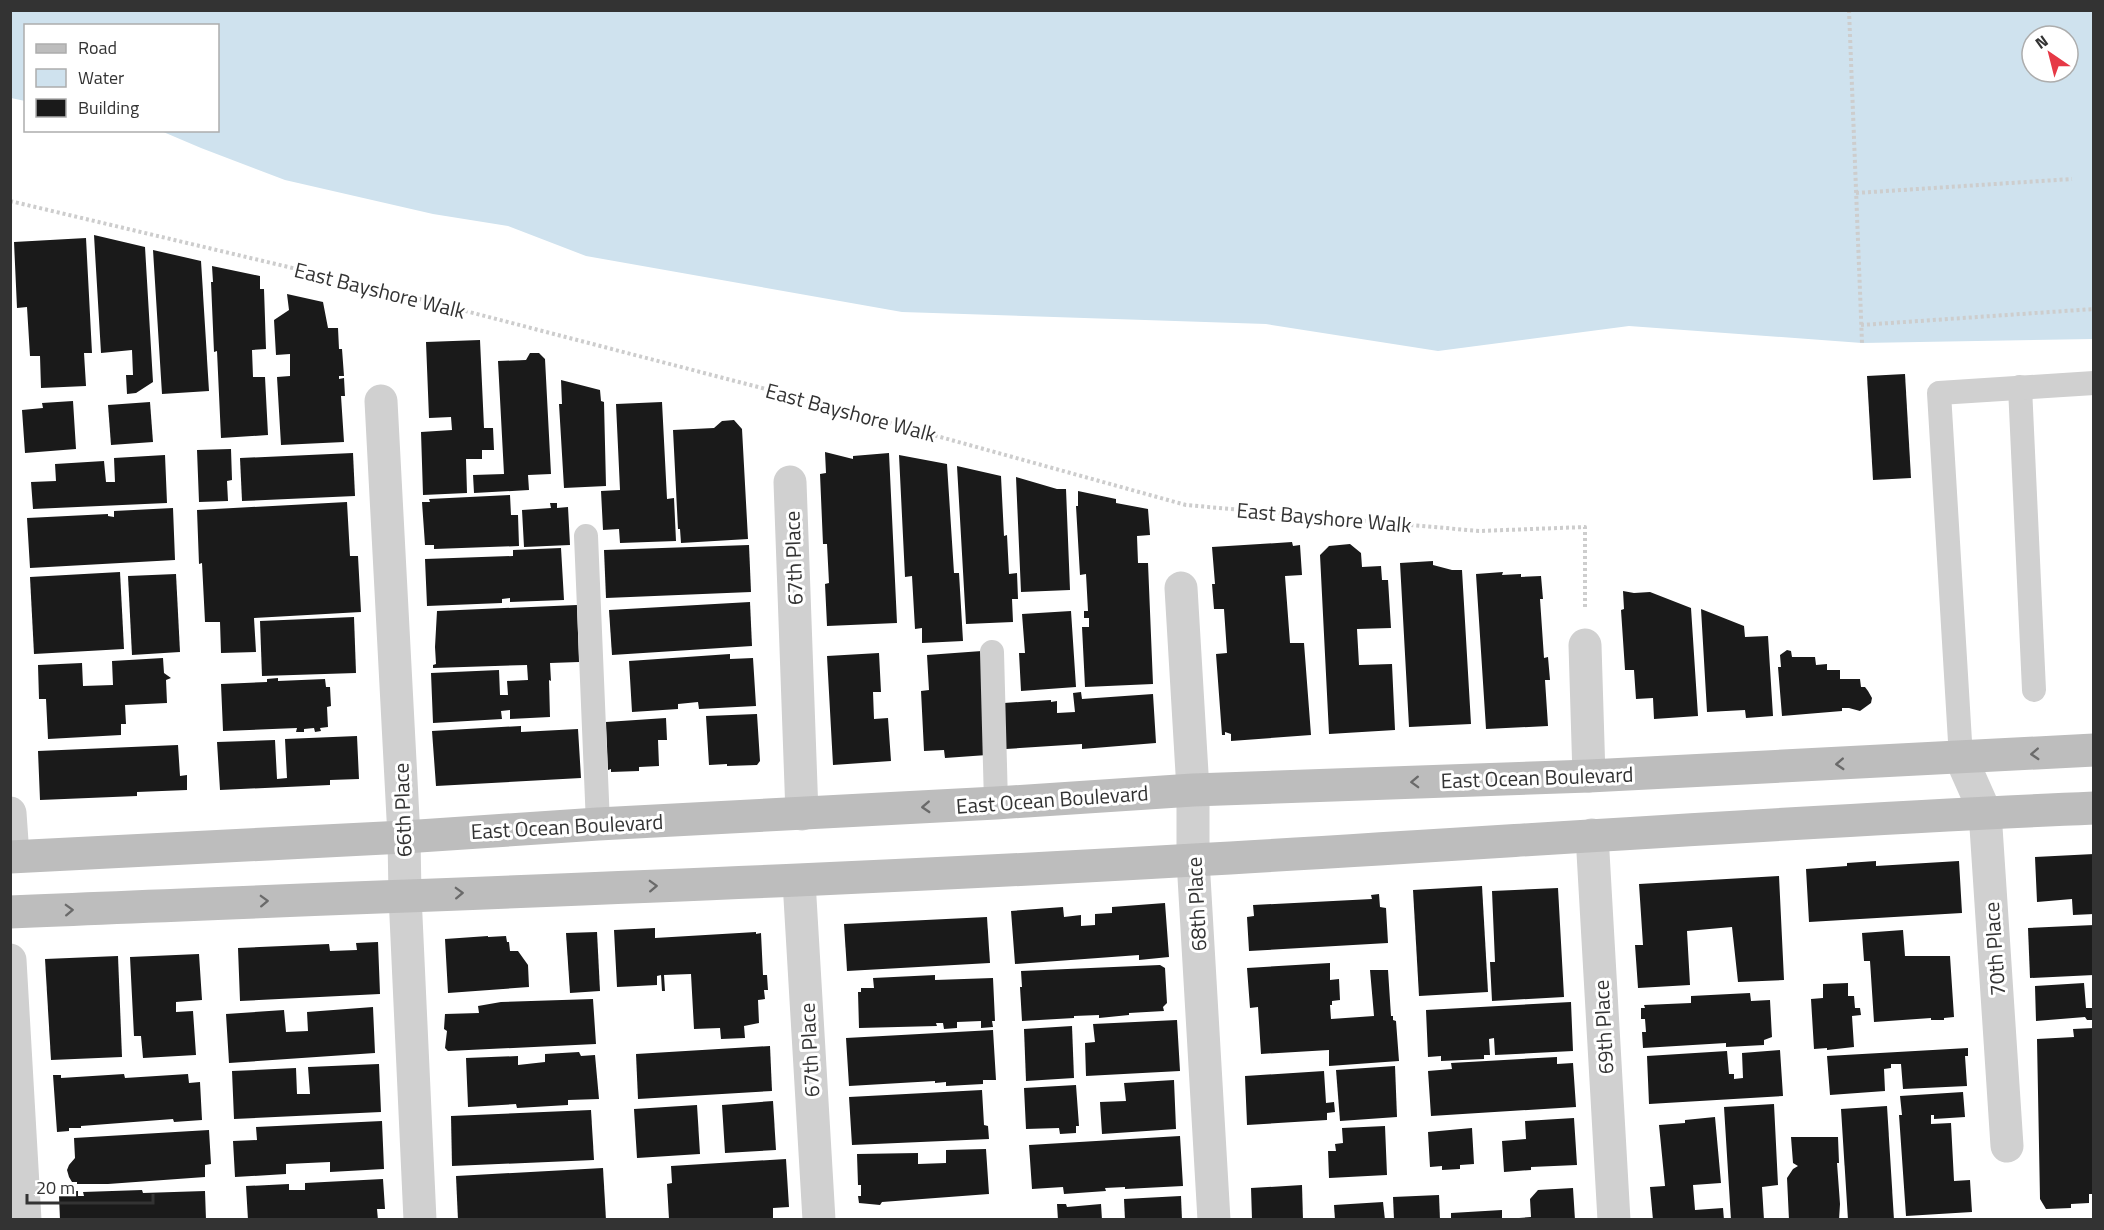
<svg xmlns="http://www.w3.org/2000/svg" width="2104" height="1230" font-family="'Titillium Web',sans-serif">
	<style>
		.water { fill: #cfe2ee; fill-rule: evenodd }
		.building { fill: #1a1a1a }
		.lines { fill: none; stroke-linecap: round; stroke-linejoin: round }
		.path { stroke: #cdcdcd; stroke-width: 4; stroke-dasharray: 3 3; stroke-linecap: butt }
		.service { stroke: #d0d0d0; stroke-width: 24 }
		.minor { stroke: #d0d0d0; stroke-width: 33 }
		.secondary { stroke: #bdbdbd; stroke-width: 33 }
		.oneway { stroke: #6a6a6a }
		.labels { text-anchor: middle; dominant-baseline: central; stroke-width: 6; stroke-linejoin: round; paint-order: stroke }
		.street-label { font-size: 21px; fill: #333; stroke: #fff }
	</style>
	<rect width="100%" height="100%" fill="#fff"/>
	<path class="water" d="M10,11H2093V339L1862,343L1629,326L1438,351L1266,324L902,312L586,256L508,226L433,214L285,180L201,148L161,131L218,130V26H26L25,101L11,98ZM2032,36H2068V72H2032Z"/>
	<g class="building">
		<path d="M94,235L145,247L153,382L136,393L127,394L126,375H133L132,350L101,353Z"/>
		<path d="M86,238L92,353H84L86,386L41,388L40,356H30L27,307L17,308L14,242Z"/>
		<path d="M153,250L201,261L209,391L162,394Z"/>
		<path d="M212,266L260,276V289H264L266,349L252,350L253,377H265L268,435L221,438L217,351L214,352L211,282H213Z"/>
		<path d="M287,294L323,302L328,328H338L339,349H342L344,376H339V379L344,378L345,396H341L344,442L281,445L277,377L290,376V354L276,355L274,320L289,310Z"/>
		<path d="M480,340L484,428H493L494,450H482V459H466L467,493L423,495L421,432L452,430L451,417L429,418L426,342Z"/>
		<path d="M530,353H539L545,359L551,474L528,475L529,490L474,493L473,475L504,474L498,361L526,360Z"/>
		<path d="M1905,374L1911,478L1873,480L1867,376Z"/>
		<path d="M561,380L600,390L601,401L604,402L606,486L564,488L559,404H562Z"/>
		<path d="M73,401L76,449L25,453L22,410L43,408L42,403Z"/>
		<path d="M150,402L153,442L111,445L108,405Z"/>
		<path d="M662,402L667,499L674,498L676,541L620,543L619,529L603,530L601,491L620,490L616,404Z"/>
		<path d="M734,420L742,429L748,539L681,543L680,529H678L673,430L714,428L722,421Z"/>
		<path d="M231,449L232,480L227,481L228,501L199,502L197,450Z"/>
		<path d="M825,452L853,459V456L889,453L897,623L827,626L825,584L829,583L827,544H823L820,474L826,473Z"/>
		<path d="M353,453L355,496L242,501L240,458Z"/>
		<path d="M165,455L167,503L33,509L31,482L56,481L55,464L104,461L106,482H115L114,458Z"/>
		<path d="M899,455L947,464L954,573H959L963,641L922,643V628L915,629L912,576L905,577Z"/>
		<path d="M957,466L1001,476L1004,536L1007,535L1009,574L1017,573L1018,599H1012L1013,622L966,624Z"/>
		<path d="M1016,477L1057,489H1066L1070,590L1021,592Z"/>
		<path d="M1078,491L1116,499V503L1148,509L1150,535L1137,536L1138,563H1148L1153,684L1085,687L1082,627H1089V618H1084V611H1088L1086,574L1080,575L1076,506H1078Z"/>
		<path d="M510,495L511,515H518L519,546L434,549V545H425L422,502H430L429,499Z"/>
		<path d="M347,502L350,556H358L361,612L254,618L256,652L221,653L220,622H205L202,563L199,564L197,510Z"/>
		<path d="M550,503H557V508L568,507L570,545L524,547L522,510L551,508Z"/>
		<path d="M173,508L175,560L30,568L27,518L108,514V516L114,517V511Z"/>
		<path d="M1292,542L1293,546L1300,545L1302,575L1285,576L1290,643H1304L1311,735L1231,741V734L1225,732V735H1222L1216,654L1227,653L1224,609H1214L1212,584H1215L1212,547Z"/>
		<path d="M1350,544L1361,553L1362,567L1381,566L1382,580H1388L1391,628L1357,629L1359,665L1392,664L1395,730L1329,734L1320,555L1329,546Z"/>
		<path d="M749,545L751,592L606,598L604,550Z"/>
		<path d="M561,548L564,600L510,602V598L502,599V603L427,606L425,559L513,556V550Z"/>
		<path d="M1433,561V565L1452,570H1462L1471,724L1409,727L1400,563Z"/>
		<path d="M120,572L124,649L34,654L30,577Z"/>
		<path d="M1503,572L1502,575L1521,574V577L1541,576L1543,599H1540L1544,658L1548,657L1550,680H1545L1548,726L1486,729L1476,574Z"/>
		<path d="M176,574L180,652L132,655L128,576Z"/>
		<path d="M1623,591L1634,593L1650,592L1691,608L1698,716L1654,719L1653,698L1636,699L1634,670H1625L1621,610L1624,609Z"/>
		<path d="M750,602L752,646L612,655L609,610Z"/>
		<path d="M577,605L579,662L550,663L551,681L549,680L550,717L510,719V710L501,711L502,719L433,723L431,673L499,670L500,695H508L507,681L528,680L527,665L433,668V665L436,664L435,647L437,611Z"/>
		<path d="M1701,609L1744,626L1745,637L1768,636L1773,716L1746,718L1745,710L1707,712Z"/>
		<path d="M1071,611L1076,687L1021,691L1019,653H1025L1022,614Z"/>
		<path d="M354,617L356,673L262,676L260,621Z"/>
		<path d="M1787,650L1791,651L1792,657H1815L1816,665L1827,664V670H1840V679H1860L1861,687H1865L1868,691L1872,698L1871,703L1860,711L1849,708H1842V711L1782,716L1778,667H1781L1780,655Z"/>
		<path d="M982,651L987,755L945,758L944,750L924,751L921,691L929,690L927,655Z"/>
		<path d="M879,653L881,692H873L874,719L888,718L891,761L833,765L827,656Z"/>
		<path d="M730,654V659L753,658L756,706L699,709L698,702L678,704V709L632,712L629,661Z"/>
		<path d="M163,658L164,673L171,678L166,680L167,703L125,705L126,724H121V735L48,739L46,699H39L38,665L82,663L83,686L113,685L112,661Z"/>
		<path d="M278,678V681L325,679L326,687H330L331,706L327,707L328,727L320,728L321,731L315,732L314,728L304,729V732H296L297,728L223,731L221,684L267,682V679Z"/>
		<path d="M1081,692L1082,699L1153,694L1156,743L1082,749V744L1006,749L1004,703L1051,700V702L1057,701V713L1075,712L1073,693Z"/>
		<path d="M757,714L760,761L757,765L727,766V764L709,765L706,716Z"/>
		<path d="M666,718L667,740H658L659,766L639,767V771L611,772V769L608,770L606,722Z"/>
		<path d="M521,726V732L578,729L581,778L436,786L432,731Z"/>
		<path d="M357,736L359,779L330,780V785L220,790L217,742L275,740L277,779L287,778L285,739Z"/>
		<path d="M178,745L180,776L187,775V790L137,792V796L40,800L38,751Z"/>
		<path d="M2094,854V914L2073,915L2072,899L2037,902L2035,857Z"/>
		<path d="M1876,861V866L1959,861L1962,913L1809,922L1806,869L1847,866V863Z"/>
		<path d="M1779,876L1784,980L1738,982L1732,927L1687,931L1690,985L1638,988L1635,945H1643L1639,884Z"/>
		<path d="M1482,886L1488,992L1419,996L1413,890Z"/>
		<path d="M1558,888L1564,997L1492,1001L1490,962H1495L1492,891Z"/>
		<path d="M1379,894L1380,907L1386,908L1388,943L1249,951L1247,917L1254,916L1253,905L1372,899L1371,895Z"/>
		<path d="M1165,903L1169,957L1139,960V955L1015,964L1011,911L1063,907L1064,917L1081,915V926L1095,925V914L1112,913V907Z"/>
		<path d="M987,917L990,963L847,971L844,924Z"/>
		<path d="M2094,925V975L2030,978L2028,928Z"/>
		<path d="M655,928V938L756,932V934L761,933L763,975H767L768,990H764L765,999L758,1000L759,1023L744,1026L745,1038L721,1039L720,1028L694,1029L691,974L664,975L665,991H662L661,975L657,976V985L617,987L614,930Z"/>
		<path d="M1903,930L1905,956H1950L1954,1017L1944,1018V1020H1931V1018L1874,1022L1870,961H1864L1862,933Z"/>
		<path d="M597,932L600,991L570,993L566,933Z"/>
		<path d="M488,936V937L506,936L507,942H509L510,951H518L528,965L529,987L448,993L445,939Z"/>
		<path d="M378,942L380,994L240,1001L238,948L329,944L330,951L357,950L356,943Z"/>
		<path d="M199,954L202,1000L176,1002V1012L193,1011L196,1055L143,1058L141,1036H134L130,957Z"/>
		<path d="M118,956L122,1057L51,1060L45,959Z"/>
		<path d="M1330,963V980L1339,979L1340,1000L1332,1001V1005H1330L1331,1019L1374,1016L1370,970H1388L1391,1016H1393V1020L1396,1021L1399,1061L1329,1066V1050L1261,1054L1258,1007L1250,1008L1247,968Z"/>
		<path d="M1160,965L1165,968L1167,1003L1163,1007L1164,1011L1129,1013V1015L1099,1018V1015L1074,1016V1018L1022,1021L1020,987H1022L1021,971Z"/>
		<path d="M935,975V980L993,978L995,1021H992L993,1027L981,1028V1021L957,1022V1028L944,1029L943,1023H936L937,1026L859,1028L858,992H861V988H874L873,978Z"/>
		<path d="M1848,983V996H1854L1855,1008H1860L1861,1015L1852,1016L1854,1047L1827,1050V1048L1814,1049L1811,999L1823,998V984Z"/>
		<path d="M2084,983L2086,1008H2092L2093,1020H2087L2085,1017L2036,1021L2035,986Z"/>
		<path d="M1750,993L1751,1001L1770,1000L1772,1037L1764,1040V1045L1726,1047V1043L1643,1048L1642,1032H1646L1645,1019H1641V1008H1645L1644,1005L1691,1003V996Z"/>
		<path d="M593,999L596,1044L448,1051L445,1048L447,1031L444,1029L445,1014L479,1013L478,1006L501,1002Z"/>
		<path d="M1571,1002L1573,1051L1495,1055L1494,1038L1489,1039L1490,1055H1484V1059L1441,1061V1056L1428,1057L1426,1010Z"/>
		<path d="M373,1007L375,1053L229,1063L226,1014L284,1010L286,1032L308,1031L307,1012Z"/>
		<path d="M1177,1020L1180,1071L1086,1076L1085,1043L1095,1042L1093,1024Z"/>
		<path d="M1072,1026L1074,1078L1026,1081L1024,1029Z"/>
		<path d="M2094,1028V1194H2089V1203L2071,1204V1208L2046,1209L2040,1199L2037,1039L2074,1037L2073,1029Z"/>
		<path d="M993,1030L996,1080H983V1084L946,1086V1082L935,1083V1081L849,1086L846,1038Z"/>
		<path d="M770,1046L772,1091L638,1099L636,1054Z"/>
		<path d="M1968,1048V1056H1965L1967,1086L1903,1089L1901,1064H1891V1068L1884,1069L1885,1091L1830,1095L1827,1056Z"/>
		<path d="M1780,1050L1783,1096L1649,1104L1647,1056L1727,1051L1729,1074H1734V1079L1743,1078L1742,1053Z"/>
		<path d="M579,1052L581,1056L595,1055L599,1099L568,1100V1105L517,1108L516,1104L468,1107L466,1058L518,1056V1065L545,1062V1054Z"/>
		<path d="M1557,1057V1064L1573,1063L1576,1107L1431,1116L1428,1071L1452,1069L1451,1063Z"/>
		<path d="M379,1064L381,1112L234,1119L232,1071L296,1068L297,1094H310L308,1067Z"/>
		<path d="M1395,1066L1397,1117L1340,1121L1336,1070Z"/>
		<path d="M1324,1071L1326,1103L1334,1102L1335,1112L1327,1113V1120L1247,1125L1245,1076Z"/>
		<path d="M124,1074L125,1078L188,1074L189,1083L200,1082L202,1120L174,1122L173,1119L81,1126V1128H69V1131L57,1132L53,1075H61V1078Z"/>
		<path d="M1174,1080L1176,1129L1102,1134L1100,1102L1126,1101L1124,1083Z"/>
		<path d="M1076,1085L1079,1126H1076V1133L1060,1134L1059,1128L1026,1129L1024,1088Z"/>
		<path d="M982,1090L984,1125L988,1126L989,1139L852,1145L849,1097Z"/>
		<path d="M1963,1092L1965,1117L1934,1119V1115H1931V1124L1951,1123L1954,1181L1970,1180L1972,1212L1906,1216L1899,1115H1902L1900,1096Z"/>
		<path d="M773,1101L776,1150L725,1153L722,1105Z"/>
		<path d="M1774,1104L1778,1185L1762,1187L1764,1220H1731L1724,1107Z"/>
		<path d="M697,1105L700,1154L637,1158L634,1109Z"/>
		<path d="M1887,1106L1894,1220H1848L1841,1109Z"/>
		<path d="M591,1110L594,1160L452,1166L451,1116Z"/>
		<path d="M1715,1117L1721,1183L1693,1185L1695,1210L1723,1208L1724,1220H1653L1650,1187L1665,1186L1659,1125L1685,1123V1120Z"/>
		<path d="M1574,1118L1577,1165L1531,1167V1170L1504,1172L1502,1141L1526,1139L1525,1121Z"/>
		<path d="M382,1121L384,1169L330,1172V1162L286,1164V1174L235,1177L233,1141L257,1140L256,1127Z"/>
		<path d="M1385,1126L1387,1175L1329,1178L1328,1151H1336L1335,1144L1343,1143L1342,1128Z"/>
		<path d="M1472,1128L1474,1164L1460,1165V1169L1442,1170V1166L1430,1167L1428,1132Z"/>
		<path d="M209,1130L211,1164L205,1165V1177L108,1184H77V1182H72L69,1177L67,1170L69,1165L75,1158L74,1138Z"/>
		<path d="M1180,1136L1183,1186L1125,1189V1187L1105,1188L1106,1191L1064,1194L1063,1187L1032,1189L1029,1145Z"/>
		<path d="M1791,1137H1838L1839,1163H1837L1840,1204L1839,1220H1789L1787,1178L1793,1169L1798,1166L1793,1163Z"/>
		<path d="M986,1149L989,1194L882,1202L880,1205L859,1203L858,1196H861V1185H858L857,1154L918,1153V1164L946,1163V1150Z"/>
		<path d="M786,1159L789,1207L773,1208V1220H708V1218L669,1219L667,1184L672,1183L671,1166Z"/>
		<path d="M603,1168L606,1220H458L456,1176Z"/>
		<path d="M383,1179L385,1209H377L378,1220H248L246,1186L289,1184V1190H305V1183Z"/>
		<path d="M1302,1185L1303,1220H1252L1251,1188Z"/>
		<path d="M1573,1188L1575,1220H1519V1218L1531,1217L1530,1199L1538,1190Z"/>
		<path d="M142,1190L143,1193L205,1191L206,1220H60L59,1196H62V1191H78V1196H84L83,1192Z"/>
		<path d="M1439,1195L1440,1220H1394L1393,1197Z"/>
		<path d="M1181,1196L1182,1220H1125L1124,1199Z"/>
		<path d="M1383,1202L1385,1220H1335L1334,1205Z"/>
		<path d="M1057,1204H1066L1067,1207L1101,1204L1102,1220H1058Z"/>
		<path d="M1502,1210V1220H1451V1213Z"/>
	</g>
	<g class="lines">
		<g class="path">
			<path d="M1849,10L1862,343"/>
			<path d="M1856,193L2072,179"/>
			<path d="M10,201L377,288L785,394L1186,505L1479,531L1585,527V608"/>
			<path d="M1861,325L2094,309"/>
		</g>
		<g class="service">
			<path d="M2020,387L2034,690"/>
			<path d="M586,536L598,824"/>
			<path d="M992,652L996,803"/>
			<path d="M1961,758L1939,393L2094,383"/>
		</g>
		<g class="minor">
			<path d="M381,401L404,837L405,895L420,1220"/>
			<path d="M790,482L802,814"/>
			<path d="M1181,588L1193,790V860L1214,1220"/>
			<path d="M1585,645L1589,776"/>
			<path d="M1961,758L1985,812L2007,1146"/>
			<path d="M10,813L13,856"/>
			<path d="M1592,835L1614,1220"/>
			<path d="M799,881L819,1220"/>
			<path d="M10,960L25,1220"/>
		</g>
		<g class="secondary">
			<path d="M10,857L404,837L598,824L996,803L1193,790L1589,776L2094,750"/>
			<path d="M10,912C405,895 800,883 1194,860C1494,843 1793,821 2094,808"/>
		</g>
	</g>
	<defs><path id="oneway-chevron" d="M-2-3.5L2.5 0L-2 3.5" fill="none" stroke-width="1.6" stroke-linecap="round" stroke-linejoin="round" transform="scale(1.5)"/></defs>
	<g class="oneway">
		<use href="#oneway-chevron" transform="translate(2035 754) rotate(177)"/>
		<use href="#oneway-chevron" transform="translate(1840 764) rotate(177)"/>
		<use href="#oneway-chevron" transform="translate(1415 782) rotate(178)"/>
		<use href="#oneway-chevron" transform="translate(926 807) rotate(177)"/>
		<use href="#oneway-chevron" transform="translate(653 886) rotate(-2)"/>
		<use href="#oneway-chevron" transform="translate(459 893) rotate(-2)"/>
		<use href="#oneway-chevron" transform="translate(264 901) rotate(-2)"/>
		<use href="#oneway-chevron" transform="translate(69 910) rotate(-2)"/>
	</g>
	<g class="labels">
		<g class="street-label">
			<text transform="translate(380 290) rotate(14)">East Bayshore Walk</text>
			<text transform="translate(851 412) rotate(15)">East Bayshore Walk</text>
			<text transform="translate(1324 517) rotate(5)">East Bayshore Walk</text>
			<text transform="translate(793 558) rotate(-92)">67th Place</text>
			<text transform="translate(1537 777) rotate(-2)">East Ocean Boulevard</text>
			<text transform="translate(1052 799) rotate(-4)">East Ocean Boulevard</text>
			<text transform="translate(402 810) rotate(-92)">66th Place</text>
			<text transform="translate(567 826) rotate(-3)">East Ocean Boulevard</text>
			<text transform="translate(1196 904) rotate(-93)">68th Place</text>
			<text transform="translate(1994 949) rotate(-94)">70th Place</text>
			<text transform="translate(1603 1027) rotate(-93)">69th Place</text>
			<text transform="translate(809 1050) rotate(-93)">67th Place</text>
		</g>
	</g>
	<rect width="2104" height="1230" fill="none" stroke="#333333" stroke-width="24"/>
	<rect x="24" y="24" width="195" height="108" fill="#ffffff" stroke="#adadad" stroke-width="1.5"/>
	<rect x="36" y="44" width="30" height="9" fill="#bdbdbd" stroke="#adadad" stroke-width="1.5"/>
	<text x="78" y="54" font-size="18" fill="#333333">Road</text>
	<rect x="36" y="69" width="30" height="18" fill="#cfe2ee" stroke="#adadad" stroke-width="1.5"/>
	<text x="78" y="84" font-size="18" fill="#333333">Water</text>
	<rect x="36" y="99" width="30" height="18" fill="#1a1a1a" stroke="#adadad" stroke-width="1.5"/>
	<text x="78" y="114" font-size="18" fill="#333333">Building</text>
	<g transform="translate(2050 54) rotate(325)"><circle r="28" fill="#ffffff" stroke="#adadad" stroke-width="1.5"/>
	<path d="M0-4.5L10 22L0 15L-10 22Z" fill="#e63946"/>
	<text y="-9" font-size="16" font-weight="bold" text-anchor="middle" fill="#333333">N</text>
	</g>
	<path d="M27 1194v9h126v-9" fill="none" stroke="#333333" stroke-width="3"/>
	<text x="36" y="1194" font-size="18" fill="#333333" stroke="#ffffff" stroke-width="4.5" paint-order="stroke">20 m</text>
</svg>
